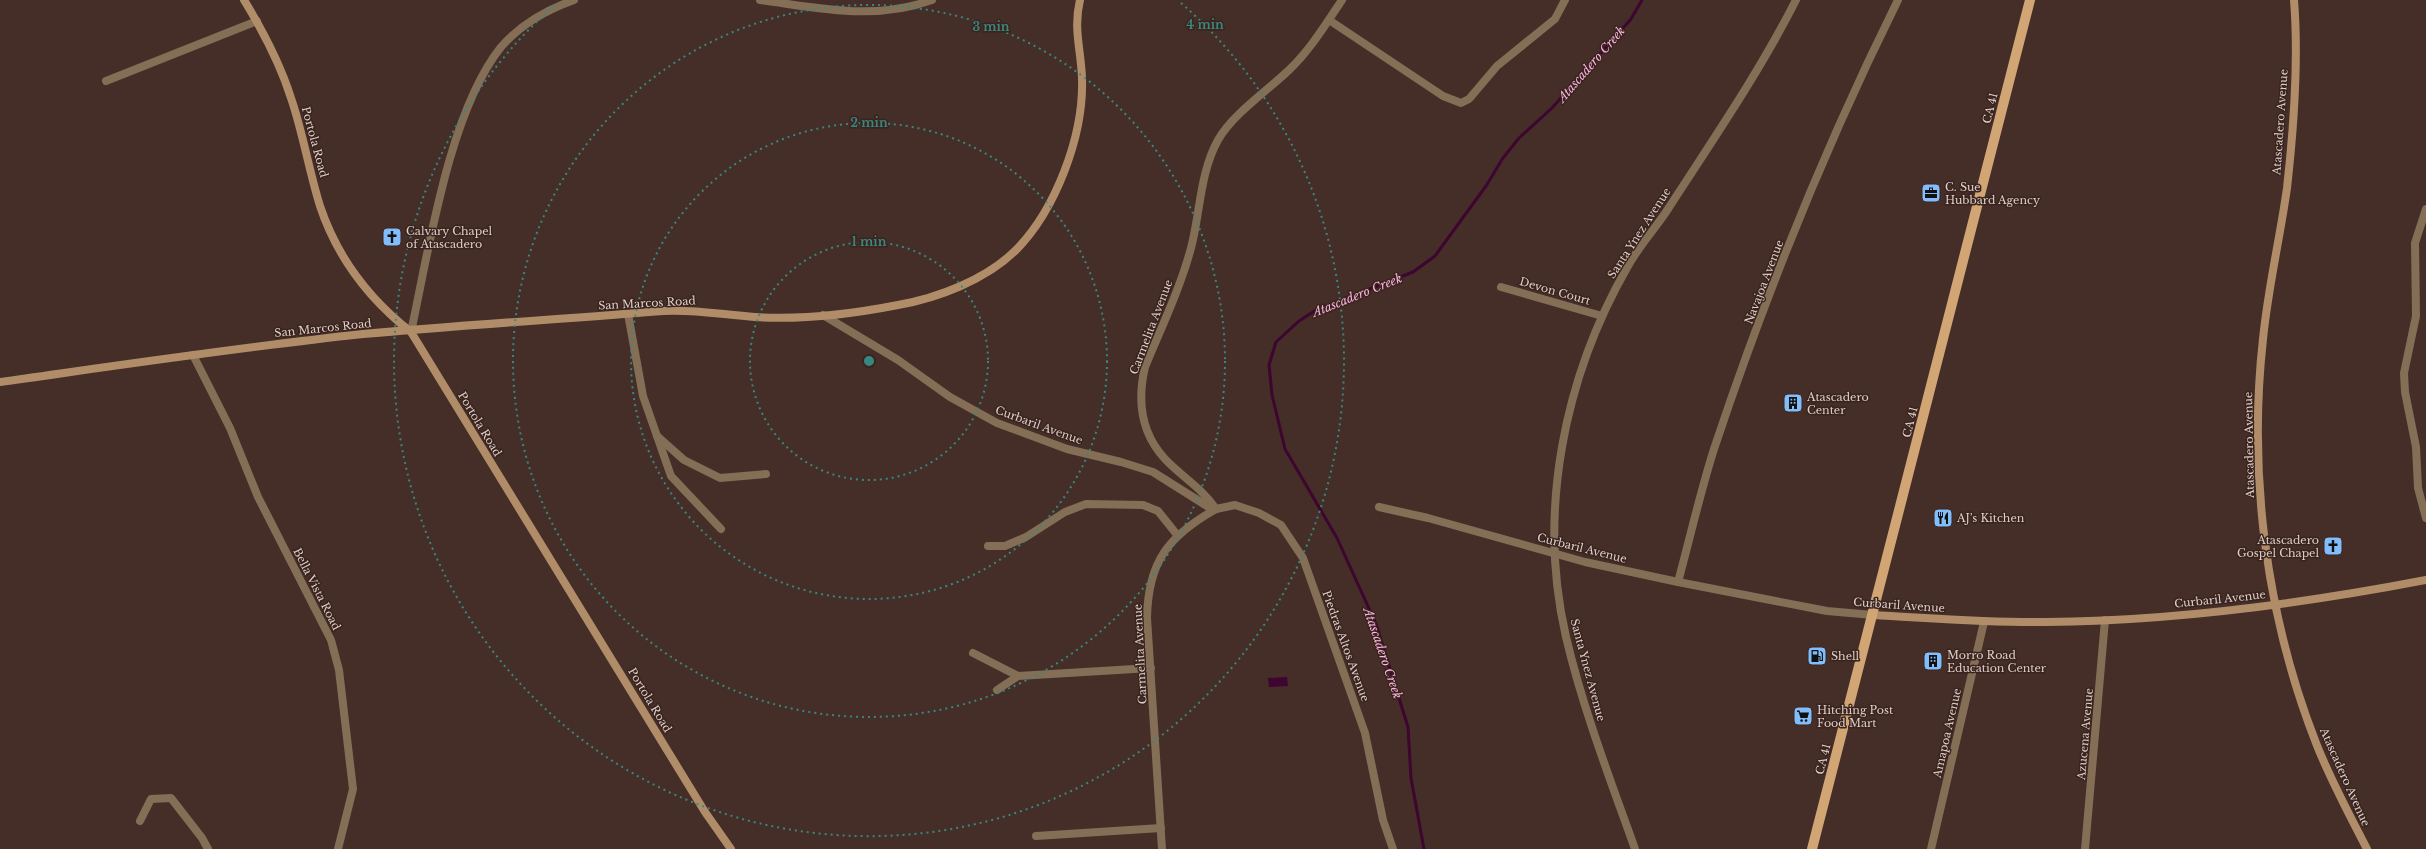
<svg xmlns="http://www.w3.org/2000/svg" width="2426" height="849" font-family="'Libre Baskerville',serif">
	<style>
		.water { fill: #3d0530 }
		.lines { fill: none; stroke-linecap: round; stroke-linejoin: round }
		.stream { stroke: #3d0530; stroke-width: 3 }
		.street { stroke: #846e56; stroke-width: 8 }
		.secondary { stroke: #b08d68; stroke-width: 8 }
		.primary { stroke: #d2a574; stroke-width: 10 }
		.ring { fill: none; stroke: #388881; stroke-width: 2; stroke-dasharray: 2 4 }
		.labels { text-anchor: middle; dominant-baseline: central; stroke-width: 3; stroke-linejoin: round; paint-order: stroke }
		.street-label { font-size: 11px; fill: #decfcb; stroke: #3a241d }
		.poi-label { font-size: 11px; fill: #decfcb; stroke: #3a241d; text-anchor: start }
		.water-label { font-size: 12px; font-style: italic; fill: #fbb4e4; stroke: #3a241d }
		.centre { fill: #388881; stroke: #3a241d; stroke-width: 2 }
		.ring-label { font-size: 12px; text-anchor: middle; font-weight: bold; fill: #388881; stroke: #3a241d; stroke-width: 3; stroke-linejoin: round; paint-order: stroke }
	</style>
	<rect width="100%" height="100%" fill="#442e27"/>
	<path class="water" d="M1287,677L1288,686L1269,687L1268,678Z"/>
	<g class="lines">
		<path class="stream" d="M1424,849L1411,778L1408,727L1376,624L1337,538L1285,449L1272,395L1269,365L1276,342L1299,321L1316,310L1413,272L1435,256L1486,186L1503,158L1519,138L1552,108L1631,19L1642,0"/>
		<g class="street">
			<path d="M760,0C820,8 874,21 932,0"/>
			<path d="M1329,20L1443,96L1461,103L1469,99L1497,66L1555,19L1565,0"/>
			<path d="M106,81L257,21"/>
			<path d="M2426,209L2415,243L2416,316L2404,373L2405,392L2416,447L2418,488L2426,518"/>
			<path d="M1501,287L1602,316"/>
			<path d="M628,314L643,396L671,476L721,529"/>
			<path d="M823,315L898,360L950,397L997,423L1067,449L1121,462L1153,472L1207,506L1216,509L1235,505L1259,513L1281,525L1303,558L1365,733L1383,820L1393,849"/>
			<path d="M411,332C429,249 449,112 501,47C521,24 546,10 574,0"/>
			<path d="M193,355L230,428L258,497L331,640L339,670L353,789L338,849"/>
			<path d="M657,436L684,460L720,478L766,474"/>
			<path d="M1379,507L1428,518L1585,562L1678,582L1827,611L1873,615"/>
			<path d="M988,546H1005L1026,537L1065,512L1086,504L1143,505L1158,511L1178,536"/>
			<path d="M1678,582C1690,538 1700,493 1714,449C1765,296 1826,145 1898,0"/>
			<path d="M973,653L1018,676L1151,668"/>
			<path d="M997,690L1018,676"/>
			<path d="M140,821L151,799L171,798L202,838L208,849"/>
			<path d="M1036,836L1161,828"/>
			<path d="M1162,849L1147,618C1148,562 1168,536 1216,509C1202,488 1182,477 1165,459C1141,433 1137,401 1145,367C1161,328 1180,289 1191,248C1200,214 1200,172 1218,140C1233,114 1267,91 1289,70C1310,50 1326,24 1342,0"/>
			<path d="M1635,849C1610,779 1583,709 1566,637C1537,512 1564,377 1628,266C1639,246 1655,229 1668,209C1712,141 1759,73 1796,0"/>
			<path d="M1931,849L1984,622"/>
			<path d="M2085,849L2105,620"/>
		</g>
		<g class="secondary">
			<path d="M244,0C263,31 280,63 291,98C303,133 309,171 320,206C337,257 369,299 411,332L705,812L731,849"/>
			<path d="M2294,0C2299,62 2294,126 2287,188C2280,238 2268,288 2263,339C2248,474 2266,615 2316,743C2330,779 2349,814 2367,849"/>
			<path d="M0,382C121,365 242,347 363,334C463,325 564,319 663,311C695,309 724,315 755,317C802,320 852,314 898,305C938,298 985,280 1015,251C1056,210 1084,135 1082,78C1081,49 1073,29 1080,0"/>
			<path d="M1873,615C1930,618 1987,623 2045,622C2172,621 2301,604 2426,580"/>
		</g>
		<path class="primary" d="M1812,849L2030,0"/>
	</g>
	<g class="ring">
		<circle cx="869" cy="361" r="119"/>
		<circle cx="869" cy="361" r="238"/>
		<circle cx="869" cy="361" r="356"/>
		<path d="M1181 3A475 475 0 1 1 557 3"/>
	</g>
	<defs>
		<g id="office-square" transform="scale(1)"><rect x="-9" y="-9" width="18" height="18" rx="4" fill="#80bdfa" stroke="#3a241d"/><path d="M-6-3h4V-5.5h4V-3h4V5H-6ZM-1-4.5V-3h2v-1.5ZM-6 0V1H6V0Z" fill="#111"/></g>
		<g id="church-square" transform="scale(1)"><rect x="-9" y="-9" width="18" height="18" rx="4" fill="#80bdfa" stroke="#3a241d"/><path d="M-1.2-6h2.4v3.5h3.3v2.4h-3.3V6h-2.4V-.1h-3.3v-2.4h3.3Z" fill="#111"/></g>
		<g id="building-square" transform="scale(1)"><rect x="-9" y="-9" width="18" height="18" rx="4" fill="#80bdfa" stroke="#3a241d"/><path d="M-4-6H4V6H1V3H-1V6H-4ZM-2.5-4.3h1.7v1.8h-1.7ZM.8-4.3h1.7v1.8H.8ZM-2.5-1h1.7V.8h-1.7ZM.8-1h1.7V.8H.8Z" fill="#111"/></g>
		<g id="restaurant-square" transform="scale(1)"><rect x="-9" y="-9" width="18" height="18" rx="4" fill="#80bdfa" stroke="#3a241d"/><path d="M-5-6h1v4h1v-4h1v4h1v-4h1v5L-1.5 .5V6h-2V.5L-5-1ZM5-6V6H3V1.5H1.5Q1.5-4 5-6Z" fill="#111"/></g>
		<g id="fuel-square" transform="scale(1)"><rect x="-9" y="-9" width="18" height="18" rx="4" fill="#80bdfa" stroke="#3a241d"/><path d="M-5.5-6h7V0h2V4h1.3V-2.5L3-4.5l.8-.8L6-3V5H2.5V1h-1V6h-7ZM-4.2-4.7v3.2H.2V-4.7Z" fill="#111"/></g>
		<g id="supermarket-square" transform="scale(1)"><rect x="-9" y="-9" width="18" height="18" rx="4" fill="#80bdfa" stroke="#3a241d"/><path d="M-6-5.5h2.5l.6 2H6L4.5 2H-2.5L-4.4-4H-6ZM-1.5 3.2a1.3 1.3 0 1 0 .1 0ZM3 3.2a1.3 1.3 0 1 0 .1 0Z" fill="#111"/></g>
	</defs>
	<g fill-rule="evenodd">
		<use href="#office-square" x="1931" y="193"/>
		<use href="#church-square" x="392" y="237"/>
		<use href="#building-square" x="1793" y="403"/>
		<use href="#restaurant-square" x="1943" y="518"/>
		<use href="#church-square" x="2333" y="546"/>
		<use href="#fuel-square" x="1817" y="656"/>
		<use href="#building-square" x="1933" y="661"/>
		<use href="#supermarket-square" x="1803" y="716"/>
	</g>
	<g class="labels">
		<g class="street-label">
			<text transform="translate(1990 108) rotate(-76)">CA 41</text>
			<text transform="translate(2280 122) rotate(-86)">Atascadero Avenue</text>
			<text transform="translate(315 142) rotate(75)">Portola Road</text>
			<text transform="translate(1639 233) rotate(-57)">Santa Ynez Avenue</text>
			<text transform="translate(1764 282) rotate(-69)">Navajoa Avenue</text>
			<text transform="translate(1555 291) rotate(16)">Devon Court</text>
			<text transform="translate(647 303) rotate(-3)">San Marcos Road</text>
			<text transform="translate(1151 327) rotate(-69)">Carmelita Avenue</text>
			<text transform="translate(323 328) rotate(-6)">San Marcos Road</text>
			<text transform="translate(1910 422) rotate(-76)">CA 41</text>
			<text transform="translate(480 424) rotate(59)">Portola Road</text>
			<text transform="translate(1039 425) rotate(20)">Curbaril Avenue</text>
			<text transform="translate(2249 445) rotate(-91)">Atascadero Avenue</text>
			<text transform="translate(1582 548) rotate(14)">Curbaril Avenue</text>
			<text transform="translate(317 589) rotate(63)">Bella Vista Road</text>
			<text transform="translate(2220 599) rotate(-6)">Curbaril Avenue</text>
			<text transform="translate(1899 605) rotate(4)">Curbaril Avenue</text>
			<text transform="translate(1346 646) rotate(70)">Piedras Altos Avenue</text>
			<text transform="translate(1140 654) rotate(-93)">Carmelita Avenue</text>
			<text transform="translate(1588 670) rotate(75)">Santa Ynez Avenue</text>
			<text transform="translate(650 700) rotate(59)">Portola Road</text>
			<text transform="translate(1947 733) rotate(-77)">Amapoa Avenue</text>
			<text transform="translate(2085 734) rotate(-85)">Azucena Avenue</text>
			<text transform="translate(1823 759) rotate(-76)">CA 41</text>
			<text transform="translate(2345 777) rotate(66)">Atascadero Avenue</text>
		</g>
		<g class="poi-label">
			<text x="1945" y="187">C. Sue<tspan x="1945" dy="13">Hubbard Agency</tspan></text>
			<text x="406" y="231">Calvary Chapel<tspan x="406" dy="13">of Atascadero</tspan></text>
			<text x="1807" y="397">Atascadero<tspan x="1807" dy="13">Center</tspan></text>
			<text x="1957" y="518">AJ’s Kitchen</text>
			<text x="2319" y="540" text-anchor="end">Atascadero<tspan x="2319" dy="13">Gospel Chapel</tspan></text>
			<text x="1947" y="655">Morro Road<tspan x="1947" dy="13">Education Center</tspan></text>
			<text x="1831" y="656">Shell</text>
			<text x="1817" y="710">Hitching Post<tspan x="1817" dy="13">Food Mart</tspan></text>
		</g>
		<g class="water-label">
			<text transform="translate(1591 64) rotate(-49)">Atascadero Creek</text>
			<text transform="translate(1357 295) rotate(-22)">Atascadero Creek</text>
			<text transform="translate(1383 653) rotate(71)">Atascadero Creek</text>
		</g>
	</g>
	<circle cx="869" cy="361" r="6" class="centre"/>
	<g class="ring-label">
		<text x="1205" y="29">4 min</text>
		<text x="991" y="31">3 min</text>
		<text x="869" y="127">2 min</text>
		<text x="869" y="246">1 min</text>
	</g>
</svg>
